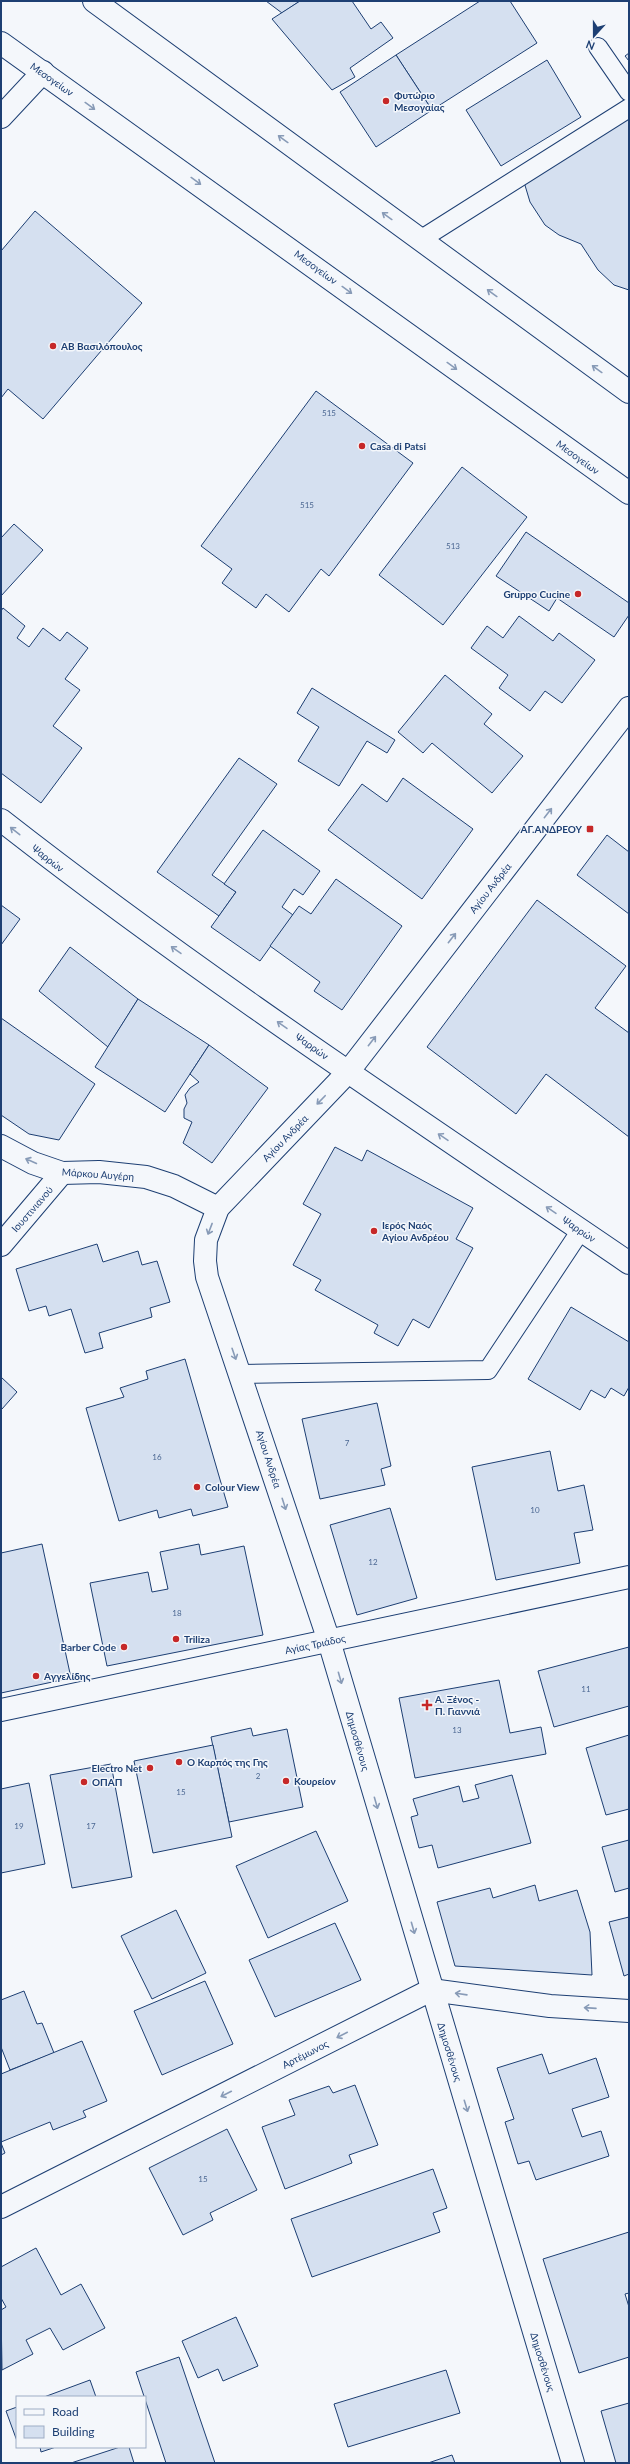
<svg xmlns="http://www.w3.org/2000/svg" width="630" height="2464" font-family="Lato,sans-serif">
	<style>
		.building { fill: #d5e0f0; stroke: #1d3f73 }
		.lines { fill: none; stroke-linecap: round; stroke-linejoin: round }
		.lane-casing { stroke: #1d3f73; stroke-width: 20 }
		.street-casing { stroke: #1d3f73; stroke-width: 24 }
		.secondary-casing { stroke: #1d3f73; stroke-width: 24 }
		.primary-casing { stroke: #1d3f73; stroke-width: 24 }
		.lane { stroke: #f4f7fb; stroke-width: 18 }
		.street { stroke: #f4f7fb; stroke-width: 22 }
		.secondary { stroke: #f4f7fb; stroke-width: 22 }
		.primary { stroke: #f4f7fb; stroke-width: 22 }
		.oneway { stroke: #889bb7 }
		.poi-dot { fill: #c62828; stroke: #f4f7fb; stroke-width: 1.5 }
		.labels { text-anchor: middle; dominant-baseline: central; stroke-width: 3; stroke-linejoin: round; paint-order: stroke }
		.number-label { font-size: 8px; fill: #4b6792 }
		.street-label { font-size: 10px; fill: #1d3f73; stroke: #f4f7fb }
		.poi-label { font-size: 10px; font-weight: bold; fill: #1d3f73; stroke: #f4f7fb; text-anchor: start }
	</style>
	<rect width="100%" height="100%" fill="#f4f7fb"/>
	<g class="building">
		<path d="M266,1H300L282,13Z"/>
		<path d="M300,1H352L371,29L381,22L393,38L350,68L355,77L332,90L272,19Z"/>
		<path d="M480,1H510L537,43L432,110L396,55Z"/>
		<path d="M629,53V61L625,56Z"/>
		<path d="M396,55L432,110L376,147L340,92Z"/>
		<path d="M547,60L581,117L501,166L466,110Z"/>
		<path d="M629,117V290L614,285L598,270L581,244L559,235L545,225L530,202L524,182Z"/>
		<path d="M35,211L142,303L43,419L8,389L1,398V251Z"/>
		<path d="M316,391L413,463L329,576L321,569L289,612L266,594L256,608L222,583L232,569L201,546Z"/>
		<path d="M462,467L527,517L443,625L379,575Z"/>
		<path d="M14,524L43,550L1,596V538Z"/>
		<path d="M526,532L629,603V615L614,637L557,598L549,611L496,576Z"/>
		<path d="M3,608L25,626L17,638L29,647L43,628L60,641L67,632L88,648L65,679L80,690L53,726L82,748L41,803L1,773V611Z"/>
		<path d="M519,616L553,641L559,633L595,660L562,703L545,691L530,711L499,688L508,675L471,648L487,626L503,638Z"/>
		<path d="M445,675L492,714L484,724L523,756L492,793L432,743L423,753L398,732Z"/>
		<path d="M312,688L395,740L387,753L367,741L339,786L298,761L319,727L297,713Z"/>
		<path d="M239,758L277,784L212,875L236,892L219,916L157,872Z"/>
		<path d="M403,778L473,829L422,899L328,830L362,784L387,802Z"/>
		<path d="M263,830L320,871L303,895L294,889L282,907L293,915L260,961L211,927L236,892L224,884Z"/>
		<path d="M607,835L629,852V914L577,875Z"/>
		<path d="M336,879L402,926L342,1010L314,991L320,982L270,946L299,906L311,914Z"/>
		<path d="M537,900L626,966L595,1008L629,1033V1137L546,1074L516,1114L427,1047Z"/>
		<path d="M1,905L20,919L1,945Z"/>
		<path d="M70,947L138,999L108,1047L39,991Z"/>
		<path d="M138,999L209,1045L165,1112L95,1067Z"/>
		<path d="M1,1018L95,1084L59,1140L29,1134L1,1115Z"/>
		<path d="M209,1045L268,1088L212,1163L183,1143L192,1122L184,1118V1109L187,1103L185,1095L190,1088L199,1082L190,1074Z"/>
		<path d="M335,1147L362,1161L367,1150L473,1208L456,1239L473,1248L429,1328L413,1319L398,1346L374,1333L378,1325L315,1290L321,1280L293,1265L321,1214L303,1204Z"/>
		<path d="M97,1244L103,1262L138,1251L142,1265L157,1261L170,1302L150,1308L152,1317L99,1333L103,1348L85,1353L71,1309L49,1316L46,1306L29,1311L16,1269Z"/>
		<path d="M571,1307L629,1342V1387L624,1396L611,1388L605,1398L591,1390L580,1410L528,1379Z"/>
		<path d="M185,1359L228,1507L193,1516L191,1509L159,1518L157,1510L119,1521L86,1408L124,1397L120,1388L148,1379L146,1371Z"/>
		<path d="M1,1377L17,1392L2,1409L1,1408Z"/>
		<path d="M377,1403L391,1466L381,1469L385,1485L320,1499L302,1419Z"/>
		<path d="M550,1451L558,1491L584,1485L593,1530L574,1533L580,1563L496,1580L472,1467Z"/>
		<path d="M390,1508L417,1598L357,1615L330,1525Z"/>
		<path d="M42,1544L71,1678L1,1693V1553Z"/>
		<path d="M199,1544L201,1555L244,1546L263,1635L107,1666L90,1583L148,1572L152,1592L168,1589L160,1552Z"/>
		<path d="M629,1647V1706L554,1727L538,1671Z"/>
		<path d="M499,1680L510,1733L541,1727L546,1754L415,1778L399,1698Z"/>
		<path d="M251,1728L253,1736L287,1729L303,1807L229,1822L211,1737Z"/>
		<path d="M629,1735V1809L606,1815L586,1748Z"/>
		<path d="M213,1745L232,1837L153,1853L134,1761Z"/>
		<path d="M111,1764L132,1877L72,1888L50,1775Z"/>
		<path d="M512,1775L531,1843L438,1868L432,1845L419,1848L411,1817L418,1815L413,1799L459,1786L463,1802L479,1798L475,1785Z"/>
		<path d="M29,1783L45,1864L1,1873V1789Z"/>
		<path d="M316,1831L348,1901L268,1938L236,1866Z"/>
		<path d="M629,1840V1888L615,1892L602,1847Z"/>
		<path d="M535,1885L539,1901L577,1890L590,1932L592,1975L455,1966L437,1902L490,1888L493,1898Z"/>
		<path d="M176,1910L206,1973L152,1999L121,1936Z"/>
		<path d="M629,1917V1974L624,1976L609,1922Z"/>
		<path d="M335,1923L361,1980L275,2017L249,1960Z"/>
		<path d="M205,1981L233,2044L162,2075L134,2011Z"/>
		<path d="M24,1991L37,2024L42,2023L54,2053L10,2070L1,2047V2000Z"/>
		<path d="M82,2041L107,2101L83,2111L86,2117L53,2130L50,2122L1,2142V2074Z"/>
		<path d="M542,2054L549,2074L596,2058L609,2097L572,2109L582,2137L601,2131L609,2156L536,2180L529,2161L518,2164L505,2122L514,2119L497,2068Z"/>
		<path d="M355,2085L378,2145L349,2155L352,2163L285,2189L262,2127L295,2115L289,2100L329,2086L333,2093Z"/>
		<path d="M227,2129L257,2190L210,2213L213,2220L183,2235L149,2168Z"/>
		<path d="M1,2143L5,2153L1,2155Z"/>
		<path d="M433,2169L447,2208L433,2213L440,2232L312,2277L291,2219Z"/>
		<path d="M629,2232V2293L625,2294L629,2307V2357L579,2373L543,2259Z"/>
		<path d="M36,2248L61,2295L81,2284L105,2328L63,2350L50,2328L26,2340L33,2354L2,2370L1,2310L6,2307L1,2298V2267Z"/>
		<path d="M236,2317L258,2366L223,2381L218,2369L198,2378L182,2341Z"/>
		<path d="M179,2357L215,2463H166L136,2372Z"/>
		<path d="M446,2370L460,2413L348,2447L334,2404Z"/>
		<path d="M90,2380L96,2397H44Z"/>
		<path d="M629,2403V2463H616L601,2411Z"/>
		<path d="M17,2407V2441L6,2411Z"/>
		<path d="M40,2447H56L41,2452Z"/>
		<path d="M120,2447H129L134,2463H71Z"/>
		<path d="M452,2455L455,2463H428Z"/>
	</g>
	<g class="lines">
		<g class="lane-casing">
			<g id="lane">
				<path d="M598,47L629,92"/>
				<path d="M420,240L629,108"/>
				<path d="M241,1374L488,1370L581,1230"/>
			</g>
		</g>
		<g class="street-casing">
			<g id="street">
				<path d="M1,117L43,72"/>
				<path d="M1,820C203,978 418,1119 629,1263"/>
				<path d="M1,1146L33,1163L62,1173L99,1172L146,1177L174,1186L218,1208"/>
				<path d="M1,1245L62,1173"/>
				<path d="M1,2207L431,1990L550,2006L629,2011"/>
				<path d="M573,2463L329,1641L207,1277L205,1261L206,1240L218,1208L348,1072L629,708"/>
			</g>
		</g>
		<g class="secondary-casing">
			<path id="secondary" d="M1,1710L629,1577"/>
		</g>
		<g class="primary-casing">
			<g id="primary">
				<path d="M94,1L629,392"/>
				<path d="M1,43L629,493"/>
			</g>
		</g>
		<use href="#lane" class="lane"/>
		<use href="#street" class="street"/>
		<use href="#secondary" class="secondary"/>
		<use href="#primary" class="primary"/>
	</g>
	<defs><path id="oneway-shaft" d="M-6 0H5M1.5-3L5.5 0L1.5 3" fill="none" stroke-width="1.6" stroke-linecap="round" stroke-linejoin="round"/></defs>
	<g class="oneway">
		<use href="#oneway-shaft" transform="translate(90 106) rotate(36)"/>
		<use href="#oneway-shaft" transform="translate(283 139) rotate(-144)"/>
		<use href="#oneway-shaft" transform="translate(196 181) rotate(36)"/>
		<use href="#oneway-shaft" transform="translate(387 216) rotate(-144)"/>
		<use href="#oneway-shaft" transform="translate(347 290) rotate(36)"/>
		<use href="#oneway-shaft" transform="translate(492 293) rotate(-144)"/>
		<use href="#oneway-shaft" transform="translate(452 366) rotate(36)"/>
		<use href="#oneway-shaft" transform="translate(597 369) rotate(-144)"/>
		<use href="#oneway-shaft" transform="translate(548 813) rotate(-52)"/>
		<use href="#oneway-shaft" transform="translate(15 831) rotate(-142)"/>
		<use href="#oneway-shaft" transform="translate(452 938) rotate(-52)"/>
		<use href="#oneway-shaft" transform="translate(176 950) rotate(-145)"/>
		<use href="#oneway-shaft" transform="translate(282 1025) rotate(-145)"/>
		<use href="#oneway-shaft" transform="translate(372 1041) rotate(-52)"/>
		<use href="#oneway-shaft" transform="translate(321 1100) rotate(134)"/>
		<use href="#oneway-shaft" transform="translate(443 1137) rotate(-146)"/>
		<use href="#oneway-shaft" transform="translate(31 1161) rotate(-156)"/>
		<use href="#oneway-shaft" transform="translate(551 1210) rotate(-146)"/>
		<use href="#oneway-shaft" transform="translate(210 1229) rotate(111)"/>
		<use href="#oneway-shaft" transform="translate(234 1354) rotate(71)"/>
		<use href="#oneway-shaft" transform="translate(284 1504) rotate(72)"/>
		<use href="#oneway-shaft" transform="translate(340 1678) rotate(74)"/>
		<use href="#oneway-shaft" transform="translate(376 1803) rotate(74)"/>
		<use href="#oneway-shaft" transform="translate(413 1928) rotate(74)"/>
		<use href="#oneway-shaft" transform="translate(461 1994) rotate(-172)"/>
		<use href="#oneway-shaft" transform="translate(590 2008) rotate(-176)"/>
		<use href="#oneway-shaft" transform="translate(342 2035) rotate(153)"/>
		<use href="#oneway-shaft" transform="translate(226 2094) rotate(153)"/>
		<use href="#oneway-shaft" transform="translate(466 2106) rotate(73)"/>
	</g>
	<g class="poi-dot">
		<circle cx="386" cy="101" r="4"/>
		<circle cx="53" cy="346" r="4"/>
		<circle cx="362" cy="446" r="4"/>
		<circle cx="578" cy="594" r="4"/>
		<rect x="586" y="825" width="8" height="8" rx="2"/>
		<circle cx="374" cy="1231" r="4"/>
		<circle cx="197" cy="1487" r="4"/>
		<circle cx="176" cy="1639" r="4"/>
		<circle cx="124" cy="1647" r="4"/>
		<circle cx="36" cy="1676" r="4"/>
		<path d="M425 1699h4v4h4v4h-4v4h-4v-4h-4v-4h4z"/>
		<circle cx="179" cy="1762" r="4"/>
		<circle cx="150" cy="1768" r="4"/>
		<circle cx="286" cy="1781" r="4"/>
		<circle cx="84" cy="1782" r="4"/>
	</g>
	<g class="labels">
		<g class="number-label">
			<text x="329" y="413">515</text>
			<text x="307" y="505">515</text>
			<text x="453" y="546">513</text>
			<text x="347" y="1443">7</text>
			<text x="157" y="1457">16</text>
			<text x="535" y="1510">10</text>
			<text x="373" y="1562">12</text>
			<text x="177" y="1613">18</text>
			<text x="586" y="1689">11</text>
			<text x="457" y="1730">13</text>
			<text x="258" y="1776">2</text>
			<text x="181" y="1792">15</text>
			<text x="19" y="1826">19</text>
			<text x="91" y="1826">17</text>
			<text x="203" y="2179">15</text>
		</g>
		<g class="street-label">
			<text transform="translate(52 79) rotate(35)">Μεσογείων</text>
			<text transform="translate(316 267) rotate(36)">Μεσογείων</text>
			<text transform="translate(578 457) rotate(36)">Μεσογείων</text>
			<text transform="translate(48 858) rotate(38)">Ψαρρών</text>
			<text transform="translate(490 888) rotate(-52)">Αγίου Ανδρέα</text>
			<text transform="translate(312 1046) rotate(35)">Ψαρρών</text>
			<text transform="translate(285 1138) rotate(-46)">Αγίου Ανδρέα</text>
			<text transform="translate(98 1174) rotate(4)">Μάρκου Αυγέρη</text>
			<text transform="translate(32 1209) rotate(-49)">Ιουστινιανού</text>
			<text transform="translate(579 1229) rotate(34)">Ψαρρών</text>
			<text transform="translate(269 1459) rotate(72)">Αγίου Ανδρέα</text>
			<text transform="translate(315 1644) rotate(-12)">Αγίας Τριάδος</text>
			<text transform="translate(358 1741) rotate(74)">Δημοσθένους</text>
			<text transform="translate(450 2052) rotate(73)">Δημοσθένους</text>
			<text transform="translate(305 2054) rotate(-27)">Αρτέμωνος</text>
			<text transform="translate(543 2362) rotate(73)">Δημοσθένους</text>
		</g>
		<g class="poi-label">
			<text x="394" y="95">Φυτώριο<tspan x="394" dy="12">Μεσογαίας</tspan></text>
			<text x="61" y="346">ΑΒ Βασιλόπουλος</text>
			<text x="370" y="446">Casa di Patsi</text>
			<text x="570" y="594" text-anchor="end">Gruppo Cucine</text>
			<text x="582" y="829" text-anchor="end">ΑΓ.ΑΝΔΡΕΟΥ</text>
			<text x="382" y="1225">Ιερός Ναός<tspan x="382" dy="12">Αγίου Ανδρέου</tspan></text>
			<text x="205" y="1487">Colour View</text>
			<text x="184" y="1639">Triliza</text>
			<text x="116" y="1647" text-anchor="end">Barber Code</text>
			<text x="44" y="1676">Αγγελίδης</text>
			<text x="435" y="1699">Α. Ξένος -<tspan x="435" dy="12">Π. Γιαννιά</tspan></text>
			<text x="187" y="1762">Ο Καρπός της Γης</text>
			<text x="142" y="1768" text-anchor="end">Electro Net</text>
			<text x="294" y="1781">Κουρείον</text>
			<text x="92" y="1782">ΟΠΑΠ</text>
		</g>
	</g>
	<rect width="630" height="2464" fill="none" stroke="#1d3f73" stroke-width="4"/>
	<rect x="16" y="2396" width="130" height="52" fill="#f4f7fb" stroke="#9eadc5"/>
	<rect x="24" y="2409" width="20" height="6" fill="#f4f7fb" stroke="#9eadc5"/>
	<text x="52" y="2416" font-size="12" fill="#1d3f73">Road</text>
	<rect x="24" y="2426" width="20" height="12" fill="#d5e0f0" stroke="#9eadc5"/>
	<text x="52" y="2436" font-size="12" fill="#1d3f73">Building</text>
	<g transform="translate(594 36) rotate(201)" stroke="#f4f7fb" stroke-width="3" paint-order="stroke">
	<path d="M0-3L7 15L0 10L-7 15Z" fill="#1d3f73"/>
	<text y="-6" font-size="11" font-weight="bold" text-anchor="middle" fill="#1d3f73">N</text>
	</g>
</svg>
